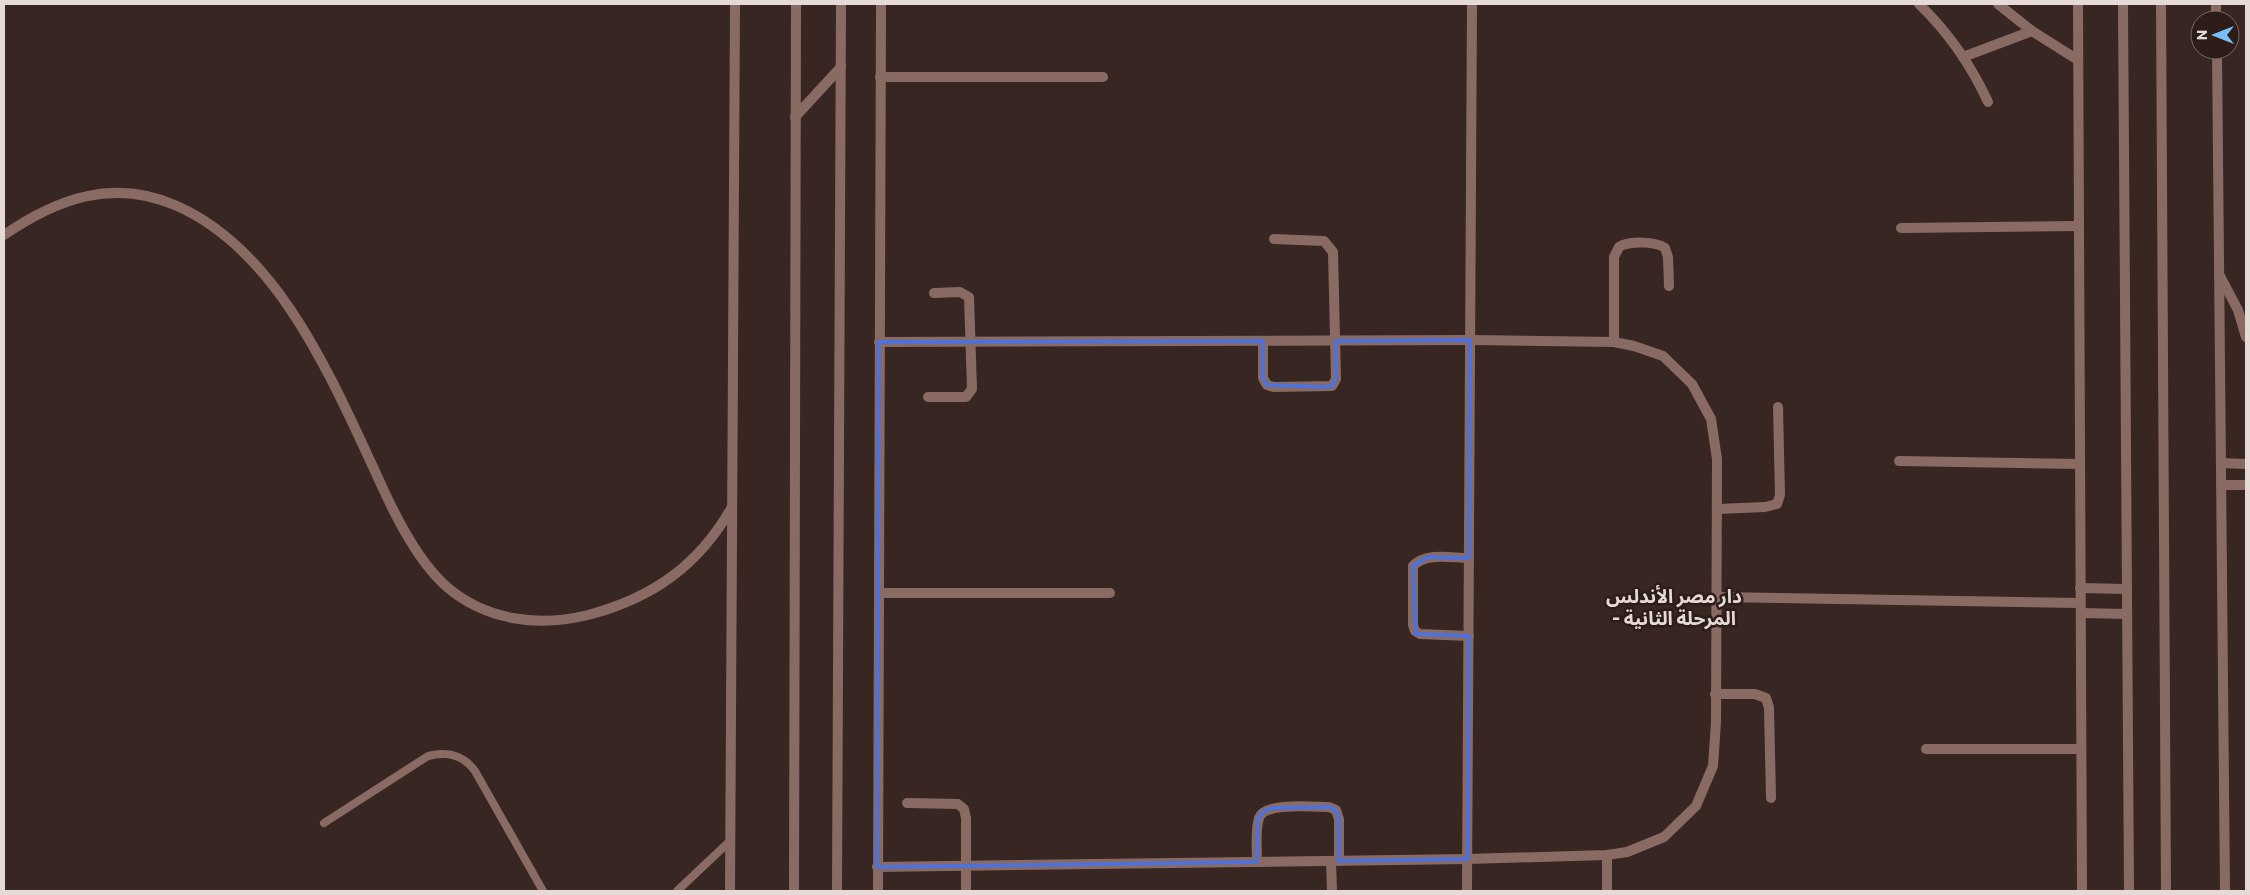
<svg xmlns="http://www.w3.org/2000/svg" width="2250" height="895" font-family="Commissioner,'Noto Sans Arabic',sans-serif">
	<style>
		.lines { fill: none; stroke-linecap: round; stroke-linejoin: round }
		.service { stroke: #8a6b64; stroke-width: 8 }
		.minor { stroke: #8a6b64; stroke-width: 10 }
		.tertiary { stroke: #8a6b64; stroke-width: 10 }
		.marked { fill: none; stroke: #4f71d8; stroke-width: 4; stroke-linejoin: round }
		.labels { text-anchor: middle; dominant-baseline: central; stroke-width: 5; stroke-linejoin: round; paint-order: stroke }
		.neighbourhood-label { font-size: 19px; font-weight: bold; fill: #e6dad7; stroke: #2d1d19 }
	</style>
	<rect width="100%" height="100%" fill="#372622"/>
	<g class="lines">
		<g class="service">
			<path d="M324,823L428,756C448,751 463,755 475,771L543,891"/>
			<path d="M677,891L730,841"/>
		</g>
		<g class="minor">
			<path d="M1919,4C1948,32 1971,65 1988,102"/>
			<path d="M1998,4L2032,31L2078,60"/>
			<path d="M2078,4L2082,891"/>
			<path d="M2123,4L2129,891"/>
			<path d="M1963,57L2032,31"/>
			<path d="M880,77H1103"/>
			<path d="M1901,228L2079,226"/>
			<path d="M4,235C58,198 114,178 177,206C277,250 330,375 374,469C391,507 415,559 447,587C487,621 539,627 588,615C653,598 699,565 732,507"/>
			<path d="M1263,341V378L1267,385L1274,387L1332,386L1336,379L1333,252L1324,241L1274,239"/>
			<path d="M1614,342V257L1619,247C1629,241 1655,241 1665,248L1668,257L1669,286"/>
			<path d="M928,397H966L972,389L969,297L960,292L934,293"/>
			<path d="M1899,461L2080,464"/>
			<path d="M2221,463L2246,464"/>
			<path d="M2221,485H2246"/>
			<path d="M1718,509L1765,507L1777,504L1780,495L1778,407"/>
			<path d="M2080,588L2127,589"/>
			<path d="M879,593H1110"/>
			<path d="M1717,597L2080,603"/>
			<path d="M2081,613L2127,614"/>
			<path d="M1469,636L1420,634L1415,631L1413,625V566C1426,552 1450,558 1469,558"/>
			<path d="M1715,694H1755L1766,698L1769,708L1771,798"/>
			<path d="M1926,749H2081"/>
			<path d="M907,803L958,804L964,809L966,818V891"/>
			<path d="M1331,861L1332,891"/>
			<path d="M1257,862C1257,849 1255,831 1259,818C1264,802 1314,807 1329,807L1336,810L1339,819V861"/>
			<path d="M877,867L1468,859L1607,855L1627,852L1664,837L1696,806L1713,766L1716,722L1717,459L1711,419L1692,384L1663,356L1634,346L1614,342L1470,340L879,342"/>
			<path d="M837,891L841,4"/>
			<path d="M878,891L881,4"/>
			<path d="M1467,891L1472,4"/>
			<path d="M1607,891V855"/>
		</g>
		<g class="tertiary">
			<path d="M2161,4L2166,891"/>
			<path d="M2216,4V20"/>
			<path d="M2217,50L2225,891"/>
			<path d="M795,117L841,67"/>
			<path d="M2220,276L2238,310L2246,337"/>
			<path d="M730,891L735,4"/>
			<path d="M794,891L796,4"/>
		</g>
	</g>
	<path class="marked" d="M1470,340L1469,558L1428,557L1413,566L1416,634L1469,636L1468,859L1339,861V819L1336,810L1329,807L1272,808L1263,812L1258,819L1257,862L877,867L879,342L1263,341V378L1267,385L1324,387L1332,386L1336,379V341Z"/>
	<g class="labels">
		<g class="neighbourhood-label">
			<text x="1674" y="595">دار مصر الأندلس<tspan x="1674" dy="22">- المرحلة الثانية</tspan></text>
		</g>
	</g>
	<rect width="2250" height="895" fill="none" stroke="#e6dad7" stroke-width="10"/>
	<g transform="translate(2215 35) rotate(270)"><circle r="24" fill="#2d1d19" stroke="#776965"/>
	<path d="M0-4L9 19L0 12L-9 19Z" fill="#79bff8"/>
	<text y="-8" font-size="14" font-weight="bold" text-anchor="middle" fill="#e6dad7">N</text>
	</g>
</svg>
